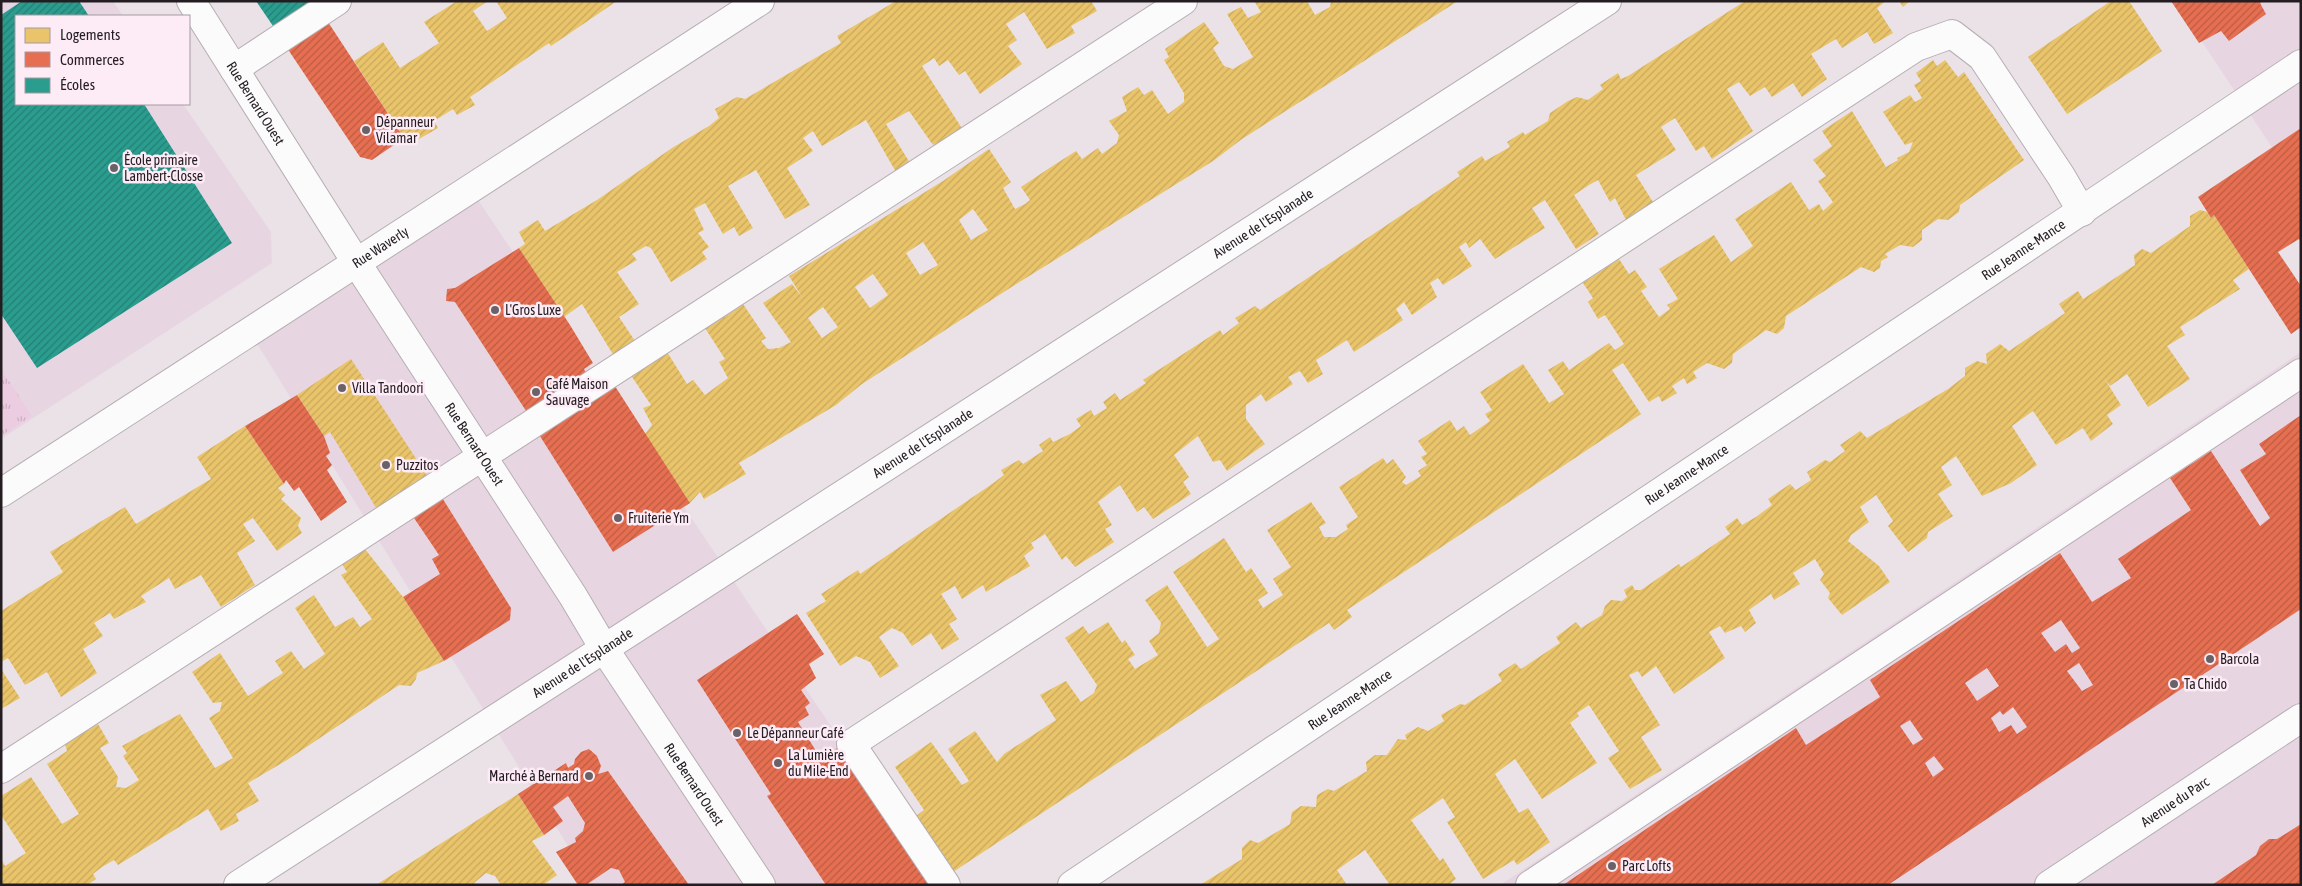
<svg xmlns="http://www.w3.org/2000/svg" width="2302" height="886" font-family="'Asap Condensed',sans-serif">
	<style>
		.built { fill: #e7d6e1 }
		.park { fill: url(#park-tufts) }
		.homes { fill: url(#homes-hatch); fill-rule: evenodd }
		.shops { fill: url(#shops-hatch); fill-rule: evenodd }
		.schools { fill: url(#schools-hatch) }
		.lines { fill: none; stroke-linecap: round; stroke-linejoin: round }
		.minor-casing { stroke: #b5aeb3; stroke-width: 30 }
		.major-casing { stroke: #b5aeb3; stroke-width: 30 }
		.minor { stroke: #fcfbfc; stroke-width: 28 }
		.major { stroke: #fcfbfc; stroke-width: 28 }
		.poi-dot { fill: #696267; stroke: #fdebf6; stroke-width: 2 }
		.labels { text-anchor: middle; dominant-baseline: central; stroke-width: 5; stroke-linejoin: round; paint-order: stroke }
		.street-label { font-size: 14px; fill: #231d21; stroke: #fdebf6 }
		.poi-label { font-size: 14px; fill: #231d21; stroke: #fdebf6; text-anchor: start }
	</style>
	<defs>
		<pattern id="park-tufts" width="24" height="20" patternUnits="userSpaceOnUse" patternTransform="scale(1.25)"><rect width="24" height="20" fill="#eccce1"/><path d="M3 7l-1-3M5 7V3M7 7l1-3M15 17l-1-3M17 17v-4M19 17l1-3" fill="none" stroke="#caafc1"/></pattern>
		<pattern id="homes-hatch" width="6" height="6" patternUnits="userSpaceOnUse" patternTransform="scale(1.25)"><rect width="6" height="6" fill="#e9c46a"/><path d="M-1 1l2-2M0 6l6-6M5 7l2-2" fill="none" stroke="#c8a85c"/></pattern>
		<pattern id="shops-hatch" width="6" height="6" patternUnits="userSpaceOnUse" patternTransform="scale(1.25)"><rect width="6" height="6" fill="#e76f51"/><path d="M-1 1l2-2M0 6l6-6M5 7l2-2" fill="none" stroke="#bb5b43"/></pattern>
		<pattern id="schools-hatch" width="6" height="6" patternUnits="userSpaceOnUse" patternTransform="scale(1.25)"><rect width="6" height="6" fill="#2a9d8f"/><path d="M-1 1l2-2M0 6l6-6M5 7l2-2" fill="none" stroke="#247f74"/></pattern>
	</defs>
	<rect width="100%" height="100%" fill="#ebe2e8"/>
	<g class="built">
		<path d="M1,1H113L123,16H16V104H183L271,232L272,263L1,439Z"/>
		<path d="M2175,1H2301V191Z"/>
		<path d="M466,182L843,744L930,885H592L248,329Z"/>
		<path d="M2301,352V885H1500Z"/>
	</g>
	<path class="park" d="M1,369L32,416L1,436Z"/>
	<g class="homes">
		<path d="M457,1H488L473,11L487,31L507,18L496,1H617L551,46L549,43L470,97L475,105L457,115L453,109L434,121L438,128L419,139L414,132L404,138L354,61L383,42L400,68L439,43L424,22Z"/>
		<path d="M896,1H1091L1097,11L1071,26L1075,33L1047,49L1024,12L1006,24L1017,40L1008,46L1022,64L980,94L965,71L959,75L948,60L939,66L934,58L922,66L963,130L933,145L909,111L886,124L910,163L896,172L866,120L822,146L813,131L803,138L813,151L787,168L810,205L785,219L756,170L728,186L753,228L739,236L734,227L723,234L705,203L694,209L704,230L698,233L709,247L702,252L707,259L671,282L651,248L646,246L632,254L637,260L617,272L639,304L619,317L635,341L614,356L582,304L564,317L519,248L525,244L519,232L538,220L545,231L597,200L672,148L709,126L719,118L715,109L737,97L745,99L841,43L837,36Z"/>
		<path d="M1254,1H1307L1315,15L1330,7L1331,1H1458L1242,139L1213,161L1010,288L862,384L836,405L739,463L746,474L704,499L700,492L690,503L645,434L652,425L643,408L651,405L628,371L664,347L687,384L693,380L705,395L728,378L719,362L725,359L703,325L722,312L725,317L743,304L766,338L761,341L768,349L779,348L791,342L763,303L792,284L802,297L789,276L943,181L989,149L1011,182L1003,188L1015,209L1025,204L1030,200L1021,187L1051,167L1076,151L1082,159L1098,148L1102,154L1117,143L1119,135L1109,121L1127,111L1122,97L1138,87L1144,95L1152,90L1168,114L1184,102V93L1164,60L1169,57L1165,49L1204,22L1219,43L1213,48L1224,66L1233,69L1253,57L1227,14L1241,7L1248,18L1261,12ZM973,209L988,230L971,240L959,220ZM923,242L938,265L920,275L906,253ZM873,274L888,295L870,308L855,287ZM823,307L838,327L822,338L808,318Z"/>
		<path d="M1745,1H1886L1877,8L1893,33L1874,44L1867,32L1842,48L1836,39L1811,54L1827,79L1802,97L1793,83L1772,97L1765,87L1750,96L1739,82L1727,89L1753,131L1712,159L1704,146L1696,151L1675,118L1661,127L1676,150L1636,175L1653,202L1626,220L1615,198L1610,202L1598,180L1589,185L1574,195L1599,234L1576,249L1545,200L1532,208L1545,228L1495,259L1480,239L1469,248L1466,242L1459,247L1472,266L1443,285L1438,278L1430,283L1437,297L1412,315L1404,302L1396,309L1403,320L1354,352L1347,340L1316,360L1323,374L1308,383L1300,371L1288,377L1293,384L1266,402L1261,394L1246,405V419L1265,444L1227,471L1220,460L1213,462L1198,436L1174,455L1189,477L1183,482L1191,494L1153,519L1144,507L1137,512L1120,485L1098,502L1112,525L1105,529L1114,542L1075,567L1066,556L1062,560L1045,534L1031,543L1019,524L1034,548L1024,556L1030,566L986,592L983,585L962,599L955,586L941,594L957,619L949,624L959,639L942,650L931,633L912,646L903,633L892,628L879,637L899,666L880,678L870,662L856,656L840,666L806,613L826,601L821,594L858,570L860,574L992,484L1004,475L1001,470L1019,460L1023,464L1043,451L1039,445L1050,437L1053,442L1070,434L1081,426L1076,419L1091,410L1094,416L1107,408L1103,402L1115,393L1120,400L1146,383L1143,380L1180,356L1220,330L1223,335L1239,323L1235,318L1255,306L1260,310L1460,176L1457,172L1482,156L1485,161L1510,147L1507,142L1523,132L1525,135L1548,121L1550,113L1568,101L1577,97L1588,100L1603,89L1600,85L1618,73L1621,79L1628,76Z"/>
		<path d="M1899,1H1910L1903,7Z"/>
		<path d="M2111,1H2129L2162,51L2067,114L2028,57Z"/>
		<path d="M1933,60L1937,66L1945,60L1958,77L1964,72L2024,160L1960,205L1959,212L1948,220L1938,219L1922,230V240L1913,247L1900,245L1885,254L1888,257L1881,261L1880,268L1874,272L1861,267L1786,316L1784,328L1777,334L1766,330L1733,354L1732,363L1724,369L1707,363L1693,372L1697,378L1687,384L1684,378L1672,386L1677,393L1662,402L1659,396L1649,402L1623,363L1612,370L1641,414L1347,610L1352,617L1334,630L1329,623L950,874L912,819L924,810L895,767L931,742L962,785L969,781L948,749L975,731L997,762L1004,754L1056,720L1040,695L1066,681L1081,702L1094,693L1097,685L1065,638L1083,626L1089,634L1108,622L1122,643L1125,640L1135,655L1128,659L1135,669L1158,655L1149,641L1159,633L1161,623L1145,600L1167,585L1207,647L1219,639L1173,572L1224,538L1246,572L1251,568L1268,593L1258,600L1263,608L1283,595L1273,579L1291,567L1267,530L1311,502L1326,523L1319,527L1324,537H1336L1348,529L1346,525L1358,517L1339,487L1383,458L1387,464L1393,459L1406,477L1402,482L1406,485L1421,476L1418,471L1427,465L1421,457L1427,454L1418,441L1450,420L1457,431L1464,426L1470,435L1490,421L1485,414L1492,410L1480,392L1523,364L1549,403L1564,394L1548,370L1563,361L1569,370L1609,343L1615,350L1624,344L1605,315L1598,319L1588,302L1593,298L1583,283L1619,259L1629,274L1635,270L1647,287L1641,291L1659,317L1670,309L1667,305L1678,299L1659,269L1714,235L1731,262L1753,246L1735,219L1791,182L1809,210L1819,204L1823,211L1833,202L1818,181L1826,176L1813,160L1832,146L1822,131L1852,111L1886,167L1898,160L1897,158L1909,152L1913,142L1905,145L1883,112L1910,95L1915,102L1922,98L1914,85L1921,81L1916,73Z"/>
		<path d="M2200,210L2207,212L2211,218L2214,215L2249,269L2233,280L2240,289L2180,327L2185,335L2167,346L2190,379L2148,407L2127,374L2110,386L2104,378L2121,405L2107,415L2113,424L2091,441L2083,428L2056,445L2033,411L2012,426L2037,465L2011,483L1982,496L1956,456L1941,467L1952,485L1938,494L1953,516L1928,532L1927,538L1908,552L1888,526L1893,521L1876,495L1860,507L1869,522L1851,535L1848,541L1879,566L1890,582L1842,615L1828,598L1830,593L1820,580L1824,574L1815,559L1793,573L1800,584L1774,600L1771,594L1749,610L1756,623L1745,632L1741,626L1725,633L1720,626L1709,632L1725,658L1674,694L1656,666L1642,677L1638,671L1629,675L1660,725L1641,737L1662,770L1630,789L1608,758L1619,751L1589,705L1577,713L1579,716L1570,723L1597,763L1542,799L1515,759L1495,774L1519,813L1528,808L1550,842L1517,865L1514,860L1483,879L1447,822L1455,817L1443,798L1411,820L1440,861L1443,858L1456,879L1448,885H1390L1365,850L1337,870L1347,885H1200L1242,859V848L1250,840L1258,843L1290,824L1292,812L1301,806L1316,807L1317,795L1328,789L1334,791L1367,771L1366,762L1375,755H1387L1398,739L1407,740L1405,735L1418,727L1428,731L1444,721L1441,715L1460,704L1465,705L1502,681L1498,674L1515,663L1521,669L1560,643L1556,637L1576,622L1581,628L1602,615L1605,606L1611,600L1622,601L1627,597L1624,590L1632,585L1635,590H1641L1679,564L1681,567L1730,534L1725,527L1737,518L1742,525L1756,517L1772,505L1768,499L1790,484L1796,490L1811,480L1807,472L1825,460L1830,462L1845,451L1840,445L1860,431L1867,438L1948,389L1965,376V368L1977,361L1987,364L1986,354L2000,344L2009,351L2065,313L2059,304L2078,291L2083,299L2135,265L2134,255L2142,249L2151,253L2190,226V216Z"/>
		<path d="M351,359L428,477L378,511L330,432L324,436L297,395Z"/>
		<path d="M245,426L284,484L278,488L285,495L281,499L301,518L298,526L302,533L277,551L253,518L243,524L255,541L237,553L255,585L221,607L201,575L175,589L169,578L141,596L146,602L114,619L110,613L94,623L103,636L83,649L97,673L61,697L47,672L25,685L8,658L1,662V611L63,572L50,552L125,507L136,524L211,479L197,457Z"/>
		<path d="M361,544L403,597L444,661L417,673L416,679L411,686L399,685L287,760L248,783L259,801L236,814L239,821L221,831L208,809L118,865L114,860L102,867L93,874L96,879L87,885H1V859L5,866L26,853L1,815V796L31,777L62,824L79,814L47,764L67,751L65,744L98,724L109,743L100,748L118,777L116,787L126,788L139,780L123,756L127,753L122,746L180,714L215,768L233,758L209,718L220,711L222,702L213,703L192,672L220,653L248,696L283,673L275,661L291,651L304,669L325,654L295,608L314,595L335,627L353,617L360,627L372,619L341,575L347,572L338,558Z"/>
		<path d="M1,669L20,698L1,709Z"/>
		<path d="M518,794L544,835L532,841L557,875L543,885H501L495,876L486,873L474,883L475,885H376Z"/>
	</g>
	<g class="shops">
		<path d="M2171,1H2263L2260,3L2266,14L2229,41L2221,31L2199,43Z"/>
		<path d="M328,22L404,138L372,160L360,157L287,48Z"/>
		<path d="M2301,128V241L2299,239L2278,252L2301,286V327L2291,334L2214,215L2211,218L2198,197Z"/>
		<path d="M519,248L570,325L593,363L584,369L588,377L530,417L455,302L446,301L447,289L455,288Z"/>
		<path d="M613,383L690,503L613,552L538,433Z"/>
		<path d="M297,395L324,436L330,453L326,456L332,465L327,470L347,502L321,521L299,487L294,491L286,480L284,484L245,426Z"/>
		<path d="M2301,415V609L1888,885H1563L1796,728L1806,745L1880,697L1870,680L2060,553L2092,602L2131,578L2118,559L2191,510L2170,478L2211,451L2260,526L2270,518L2240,470L2266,454L2259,444ZM2061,620L2080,648L2072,653L2066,644L2055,652L2041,633ZM2079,663L2093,685L2082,691L2067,671ZM1987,668L1999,686L1977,701L1965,683ZM2013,707L2027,727L2017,734L2011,725L1999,732L1991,718L2000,711L2003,715ZM1910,720L1923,739L1913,745L1900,726ZM1934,756L1944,769L1933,777L1925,763Z"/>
		<path d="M441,496L511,608L510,620L444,661L403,597L440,574L432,559L439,555L412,515Z"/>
		<path d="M797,614L824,654L809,664L816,678L801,690L810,703L805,707L809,715L798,722L821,759L843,744L935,885H826L767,796L771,794L697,680Z"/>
		<path d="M589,749L597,756L601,766L598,774L608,771L689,885H621L625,882L619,870L611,868L586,885H578L556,852L576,842L575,838L583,831L585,823L568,796L553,807L563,821L544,835L518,794L566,763L568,768L574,764L575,759L581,752Z"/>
		<path d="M2301,824V885H2212L2256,855L2260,846L2269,839H2277Z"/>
	</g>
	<g class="schools">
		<path d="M22,1H79L89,16H16V104H144L232,243L37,368L1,314V15Z"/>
		<path d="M256,1H312L273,26Z"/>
	</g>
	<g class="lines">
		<g class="minor-casing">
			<g id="minor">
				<path id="s1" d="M191,1L356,262L573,596L605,650L761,885"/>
				<path d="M234,69L337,1"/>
				<path id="s2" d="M1,493L760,1"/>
				<path d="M1,769L1183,1"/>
				<path id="s3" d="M238,885L1607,1"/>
				<path d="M946,885L851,744L1916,47L1952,34L1982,57L2061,176L2082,212"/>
				<path id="s4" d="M1072,885L2301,64"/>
				<path d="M1530,885L2301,373"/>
			</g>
		</g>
		<g class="major-casing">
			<g id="major">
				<path id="s5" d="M2049,885L2301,718"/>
			</g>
		</g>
		<use href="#minor" class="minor"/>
		<use href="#major" class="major"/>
	</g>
	<g class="poi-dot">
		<circle cx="366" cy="130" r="5"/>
		<circle cx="114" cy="168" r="5"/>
		<circle cx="495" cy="310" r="5"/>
		<circle cx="342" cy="388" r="5"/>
		<circle cx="536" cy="392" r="5"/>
		<circle cx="386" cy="465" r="5"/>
		<circle cx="618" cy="518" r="5"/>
		<circle cx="2210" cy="659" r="5"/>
		<circle cx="2174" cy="684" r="5"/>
		<circle cx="737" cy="733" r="5"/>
		<circle cx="778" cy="763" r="5"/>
		<circle cx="589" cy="776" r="5"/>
		<circle cx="1612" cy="866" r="5"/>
	</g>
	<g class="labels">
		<g class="street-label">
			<text stroke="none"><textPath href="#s1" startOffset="121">Rue Bernard Ouest</textPath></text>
			<text stroke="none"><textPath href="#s3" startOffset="1220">Avenue de l'Esplanade</textPath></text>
			<text stroke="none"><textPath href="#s2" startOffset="452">Rue Waverly</textPath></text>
			<text stroke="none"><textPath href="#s4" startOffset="1144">Rue Jeanne-Mance</textPath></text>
			<text stroke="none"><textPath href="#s1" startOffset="526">Rue Bernard Ouest</textPath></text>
			<text stroke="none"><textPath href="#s3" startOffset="815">Avenue de l'Esplanade</textPath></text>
			<text stroke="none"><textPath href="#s4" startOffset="739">Rue Jeanne-Mance</textPath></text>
			<text stroke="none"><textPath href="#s3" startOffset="410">Avenue de l'Esplanade</textPath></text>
			<text stroke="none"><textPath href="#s4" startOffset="334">Rue Jeanne-Mance</textPath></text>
			<text stroke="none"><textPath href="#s1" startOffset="931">Rue Bernard Ouest</textPath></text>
			<text stroke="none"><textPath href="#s5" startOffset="151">Avenue du Parc</textPath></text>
		</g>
		<g class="poi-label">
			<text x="376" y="122">Dépanneur<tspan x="376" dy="16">Vilamar</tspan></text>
			<text x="124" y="160">École primaire<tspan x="124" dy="16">Lambert-Closse</tspan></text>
			<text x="505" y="310">L'Gros Luxe</text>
			<text x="546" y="384">Café Maison<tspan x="546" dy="16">Sauvage</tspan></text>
			<text x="352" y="388">Villa Tandoori</text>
			<text x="396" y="465">Puzzitos</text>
			<text x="628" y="518">Fruiterie Ym</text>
			<text x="2220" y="659">Barcola</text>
			<text x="2184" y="684">Ta Chido</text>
			<text x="747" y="733">Le Dépanneur Café</text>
			<text x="788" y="755">La Lumière<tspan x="788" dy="16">du Mile-End</tspan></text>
			<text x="579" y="776" text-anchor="end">Marché à Bernard</text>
			<text x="1622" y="866">Parc Lofts</text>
		</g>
	</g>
	<rect width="2302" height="886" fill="none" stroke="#231d21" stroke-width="5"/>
	<rect x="15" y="15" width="175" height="90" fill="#fdebf6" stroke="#a699a1"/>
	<rect x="25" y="28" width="25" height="15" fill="#e9c46a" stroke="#a699a1"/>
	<text x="60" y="40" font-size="15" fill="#231d21">Logements</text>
	<rect x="25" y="52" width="25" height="15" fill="#e76f51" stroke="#a699a1"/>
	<text x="60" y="65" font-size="15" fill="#231d21">Commerces</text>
	<rect x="25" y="78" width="25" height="15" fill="#2a9d8f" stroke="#a699a1"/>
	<text x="60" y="90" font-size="15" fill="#231d21">Écoles</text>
</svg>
